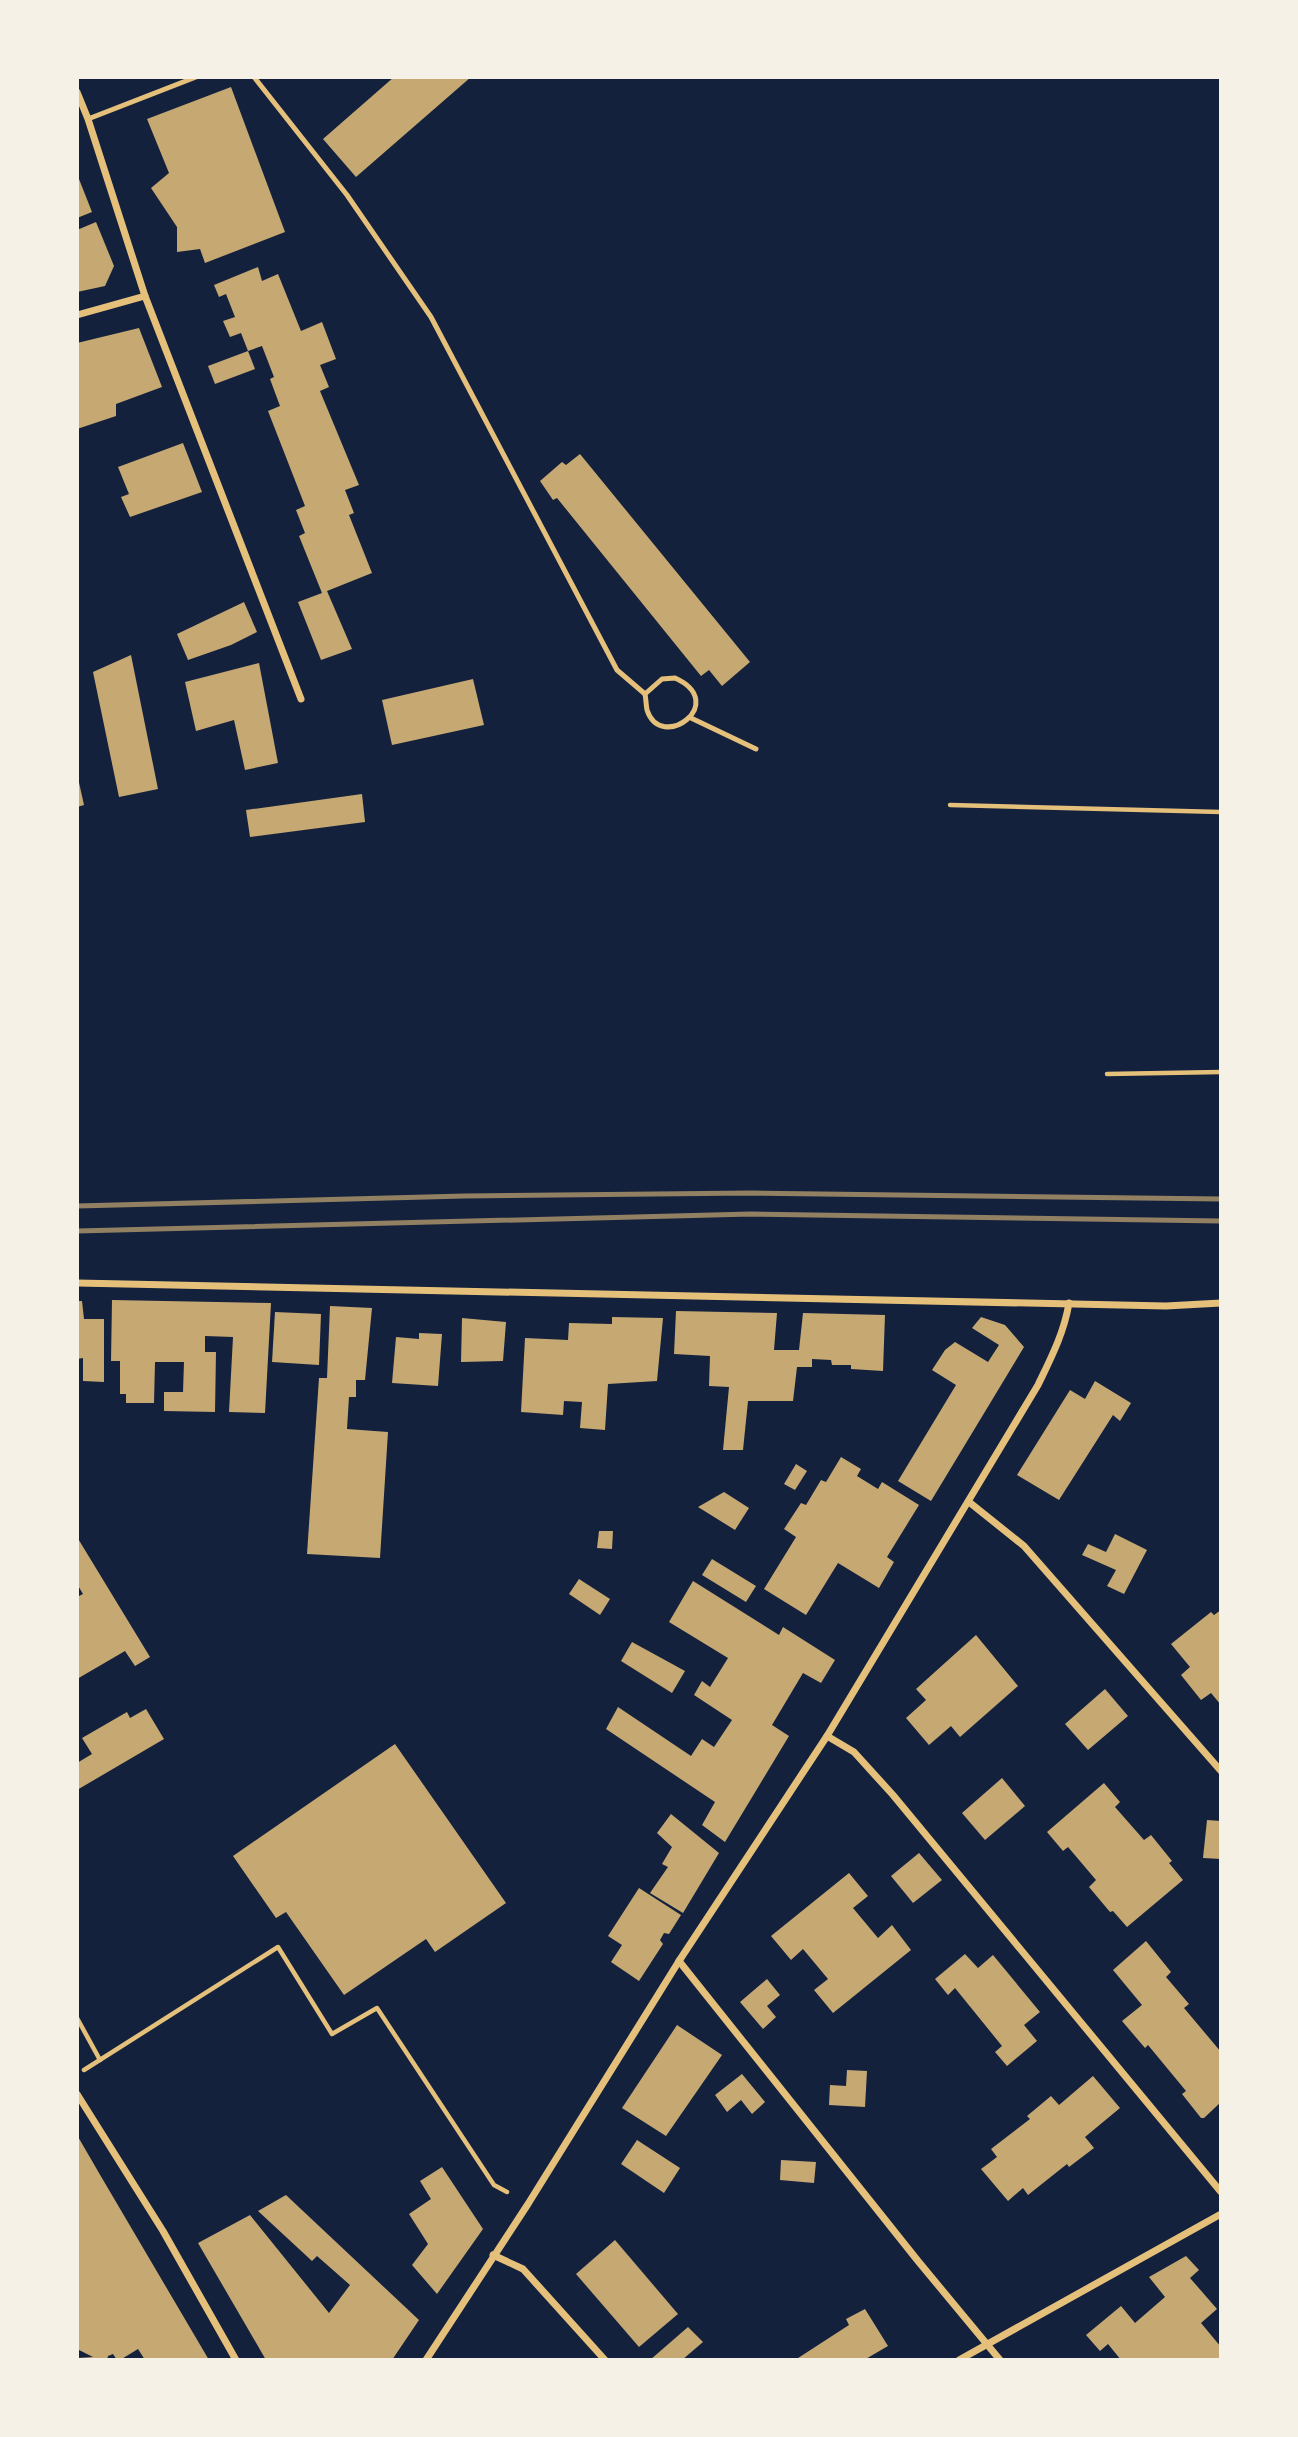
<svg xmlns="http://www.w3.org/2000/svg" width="1298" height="2437" font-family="Overpass,sans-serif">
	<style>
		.building { fill: #c6a872 }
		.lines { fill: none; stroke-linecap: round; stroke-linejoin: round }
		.path { stroke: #e5c07b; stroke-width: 4.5 }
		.service { stroke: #e5c07b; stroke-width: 5 }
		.minor { stroke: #e5c07b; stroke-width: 7 }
		.rail { stroke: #918062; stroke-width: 5 }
	</style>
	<rect width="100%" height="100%" fill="#14213d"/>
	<g class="building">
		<path d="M394,77H471L356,177L323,139Z"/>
		<path d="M231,87L285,232L205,263L200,249L177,252V227L151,188L169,173L147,119Z"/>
		<path d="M77,174L92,212L77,218Z"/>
		<path d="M96,222L114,266L105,286L77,292V230Z"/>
		<path d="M258,267L262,281L278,274L301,331L322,322L336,359L320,365L329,387L320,391L359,485L345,490L354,513L349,515L372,573L327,591L352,649L321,660L298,602L322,593L299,536L305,533L296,510L305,506L268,411L280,406L270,379L274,377L262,346L248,351L241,333L230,337L223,321L235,317L226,294L219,297L214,285Z"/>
		<path d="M139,328L162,387L116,404V416L77,429V343Z"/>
		<path d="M248,351L255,369L215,384L208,366Z"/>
		<path d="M183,443L202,492L130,517L121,497L129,494L118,467Z"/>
		<path d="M580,454L750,662L722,686L709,670L701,676L557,498L553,500L540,481L562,462L566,465Z"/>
		<path d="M244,602L257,632L231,645L188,660L177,634Z"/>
		<path d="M131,655L158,789L119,797L93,672Z"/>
		<path d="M259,663L278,763L245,770L234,720L196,731L185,682Z"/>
		<path d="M473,679L484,725L392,745L382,700Z"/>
		<path d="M78,778L84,805L77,807V779Z"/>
		<path d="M362,794L365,822L250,837L246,810Z"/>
		<path d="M112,1300L271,1303L265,1413L229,1412L233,1337L205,1336V1352H216L215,1412L164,1411V1392H183L184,1362H155L154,1403H126V1394H120V1361H111Z"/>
		<path d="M77,1301H82L84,1319H104V1382L83,1381V1358L77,1359Z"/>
		<path d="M330,1306L372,1308L365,1380H356V1397H349L347,1429L388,1432L380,1558L307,1554L319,1378H327Z"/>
		<path d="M676,1311L777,1313L774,1350H799L803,1313L885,1315L883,1371L851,1369V1365H832L831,1360L812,1359V1367H797L793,1401H748L743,1450H723L729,1387L709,1386L710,1356L674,1354Z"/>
		<path d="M275,1312L321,1314L319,1365L272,1362Z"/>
		<path d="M612,1317L663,1318L657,1381L608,1384L605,1430L580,1428L582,1402L564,1401L563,1415L521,1412L525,1338L568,1340L569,1323L612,1324Z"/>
		<path d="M981,1317L1005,1325L1024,1347L931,1501L898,1481L956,1385L932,1370L945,1350L955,1342L988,1362L999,1345L972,1328Z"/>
		<path d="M462,1318L506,1322L503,1361L461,1362Z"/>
		<path d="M419,1333L442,1334L438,1386L392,1383L396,1337L419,1339Z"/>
		<path d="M1095,1381L1131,1403L1120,1421L1113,1415L1059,1500L1017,1475L1070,1390L1085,1399Z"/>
		<path d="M841,1457L861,1469L857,1476L878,1489L882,1482L919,1505L887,1557L894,1562L879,1588L838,1563L806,1615L764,1589L796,1537L784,1529L801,1503L806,1505L821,1480L826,1482Z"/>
		<path d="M796,1464L807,1471L795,1490L784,1484Z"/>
		<path d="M724,1492L749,1508L735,1530L698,1507Z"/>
		<path d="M599,1531H613L612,1549L597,1548Z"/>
		<path d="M1115,1534L1147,1550L1124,1594L1107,1586L1116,1570L1082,1555L1088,1544L1106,1552Z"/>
		<path d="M77,1537L150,1657L135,1666L125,1651L77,1679V1597L83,1594L77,1584Z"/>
		<path d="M712,1559L756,1586L746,1602L702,1575Z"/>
		<path d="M579,1579L610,1599L600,1615L569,1594Z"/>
		<path d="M693,1581L779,1635L783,1627L835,1660L821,1683L803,1673L772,1725L789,1736L725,1842L702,1825L715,1802L606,1729L618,1707L691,1756L702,1739L714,1747L732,1720L694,1695L702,1681L710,1687L728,1658L669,1622Z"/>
		<path d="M1221,1610V1705L1211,1693L1201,1700L1181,1675L1190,1667L1171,1644L1211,1612L1214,1615Z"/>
		<path d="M976,1635L1018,1686L960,1737L951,1726L929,1745L906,1718L926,1700L916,1689Z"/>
		<path d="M632,1642L685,1671L672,1693L621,1661Z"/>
		<path d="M1105,1689L1128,1716L1088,1750L1065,1724Z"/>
		<path d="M146,1709L164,1739L77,1790V1763L92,1754L82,1738L127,1712L130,1718Z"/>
		<path d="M395,1744L506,1903L435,1952L426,1939L344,1995L286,1912L276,1918L233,1856Z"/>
		<path d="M1002,1778L1025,1806L985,1840L962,1813Z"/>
		<path d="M1104,1783L1120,1802L1115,1807L1144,1840L1151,1835L1172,1861L1169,1863L1183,1880L1127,1927L1113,1911L1110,1912L1089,1887L1096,1880L1068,1847L1063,1851L1047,1832Z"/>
		<path d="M671,1814L719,1853L683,1913L650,1893L668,1867L662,1864L672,1847L657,1833Z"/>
		<path d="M1207,1820L1221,1821V1859L1203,1858Z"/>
		<path d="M919,1853L942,1880L913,1903L891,1876Z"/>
		<path d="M849,1873L868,1896L853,1908L878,1938L892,1925L911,1950L833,2013L814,1990L828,1979L803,1949L791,1960L771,1936Z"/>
		<path d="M639,1888L681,1915L669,1934L664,1933L660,1940L663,1944L639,1981L611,1962L622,1945L608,1936Z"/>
		<path d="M1146,1941L1171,1972L1166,1977L1189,2004L1184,2008L1221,2052V2102L1204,2118H1201L1182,2094L1186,2091L1148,2045L1145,2048L1122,2021L1142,2005L1113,1970Z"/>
		<path d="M965,1954L978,1968L993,1955L1040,2012L1024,2025L1037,2041L1007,2066L995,2052L1002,2046L955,1988L948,1995L935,1979Z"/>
		<path d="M767,1979L780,1995L767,2006L776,2017L763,2029L740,2002Z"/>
		<path d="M677,2025L722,2055L666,2136L622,2108Z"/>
		<path d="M847,2070L867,2071L865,2107L829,2105L830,2085L846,2086Z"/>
		<path d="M742,2074L765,2102L752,2114L741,2100L727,2112L715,2095Z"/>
		<path d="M1093,2076L1120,2108L1085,2137L1094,2148L1069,2167L1067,2164L1028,2195L1023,2188L1008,2201L981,2169L997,2157L991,2149L1030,2119L1027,2116L1051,2096L1059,2105Z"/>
		<path d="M77,2135L99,2173L209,2360H145L138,2349L120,2360H117L113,2354L108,2356L107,2360H77V2358L93,2357L77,2349Z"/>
		<path d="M637,2140L680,2168L664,2193L621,2164Z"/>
		<path d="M781,2160L816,2162L814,2183L780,2180Z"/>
		<path d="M442,2167L483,2229L437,2294L412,2265L428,2244L409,2214L431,2199L420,2181Z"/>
		<path d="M286,2195L419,2320L392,2360H266L198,2243L250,2215L329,2313L350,2285L317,2256L312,2261L258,2211Z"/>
		<path d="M615,2240L678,2314L639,2347L576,2274Z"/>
		<path d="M1186,2256L1199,2270L1190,2278L1217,2309L1201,2323L1221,2347V2360H1121L1108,2344L1100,2351L1086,2335L1121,2306L1135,2323L1165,2297L1149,2277Z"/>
		<path d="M865,2309L888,2346L864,2360H795L849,2325L846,2319Z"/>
		<path d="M688,2327L703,2342L682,2360H650Z"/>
	</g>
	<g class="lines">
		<g class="path">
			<path d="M950,805L1221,812"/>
			<path d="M1107,1074L1221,1072"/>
			<path d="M77,2018L100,2060"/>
			<path d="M84,2070L278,1947L332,2034L377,2008L494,2185L507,2192"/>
		</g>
		<g class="service">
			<path d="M254,77L347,195L431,317L617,670L645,694"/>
			<path d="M88,119L196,77"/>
			<path d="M675,678C730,703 661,753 647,710C646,705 646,699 645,694L662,679Z"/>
			<path d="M691,718L756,749"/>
		</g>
		<g class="minor">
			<path d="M77,92L88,119L145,296L77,315"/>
			<path d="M145,296L301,699"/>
			<path d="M77,1283L1166,1306L1221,1303"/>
			<path d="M969,1502L1024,1546L1221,1771"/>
			<path d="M827,1736L854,1752L893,1795L1221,2192"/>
			<path d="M679,1961L918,2261L1000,2360"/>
			<path d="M77,2094L163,2231L236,2360"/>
			<path d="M493,2255L523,2269L605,2360"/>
			<path d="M426,2360L528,2204L679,1961L827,1736L1038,1385C1051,1358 1064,1333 1069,1303"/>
			<path d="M959,2360L1221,2214"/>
		</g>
		<g class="rail">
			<path d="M77,1206L464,1196L752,1193L1221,1199"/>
			<path d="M77,1231L751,1214L1221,1221"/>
		</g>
	</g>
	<rect width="1298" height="2437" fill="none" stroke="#f6f1e7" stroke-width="158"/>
</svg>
